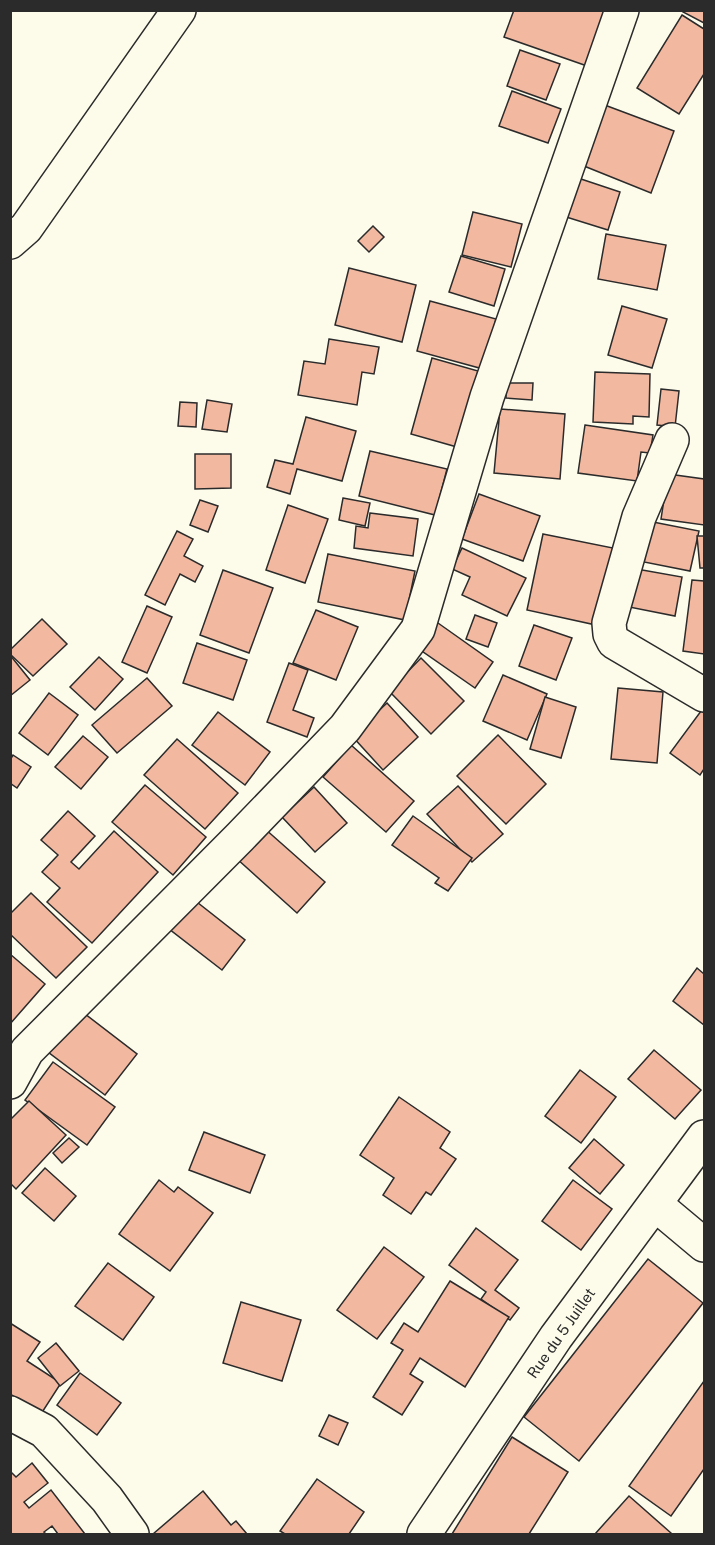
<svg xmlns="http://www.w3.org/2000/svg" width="715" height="1545" font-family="'Public Sans',sans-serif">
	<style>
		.building { fill: #f2b8a0; stroke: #2b2b2b; stroke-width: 1.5 }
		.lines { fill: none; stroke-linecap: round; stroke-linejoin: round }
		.minor-casing { stroke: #2b2b2b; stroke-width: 36 }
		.minor { stroke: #fdfbea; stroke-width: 33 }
		.labels { text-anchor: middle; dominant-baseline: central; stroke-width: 4.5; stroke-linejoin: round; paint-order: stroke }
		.street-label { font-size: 15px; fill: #2b2b2b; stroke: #fdfbea }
	</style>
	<rect width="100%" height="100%" fill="#fdfbea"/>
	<g class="building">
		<path d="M514,10H610L590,67L504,37Z"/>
		<path d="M684,10H704V23L683,12Z"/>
		<path d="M682,15L704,29V74L679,114L637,88Z"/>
		<path d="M520,50L560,64L546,100L507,86Z"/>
		<path d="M512,91L561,109L548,143L499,126Z"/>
		<path d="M602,104L674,131L651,193L579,164Z"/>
		<path d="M575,177L620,192L608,230L563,216Z"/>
		<path d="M473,212L522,224L511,267L462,255Z"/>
		<path d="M373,226L384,237L369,252L358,241Z"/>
		<path d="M606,234L666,245L657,290L598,279Z"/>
		<path d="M461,256L505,269L494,306L449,292Z"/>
		<path d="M349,268L416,285L402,342L335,325Z"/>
		<path d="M430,301L496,319L483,369L417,351Z"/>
		<path d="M622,306L667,319L652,368L608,355Z"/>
		<path d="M329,339L379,347L374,374L362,372L357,405L298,395L304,361L325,364Z"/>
		<path d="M432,358L478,371L457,447L411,434Z"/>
		<path d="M595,372L650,374L649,417L633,416V424L593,422Z"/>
		<path d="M506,383H533L532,400L506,398Z"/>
		<path d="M661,389L679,391L675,427L657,425Z"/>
		<path d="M207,400L232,404L227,432L202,429Z"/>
		<path d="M180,402L197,403L196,427L178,426Z"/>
		<path d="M500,409L565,414L560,479L494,473Z"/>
		<path d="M306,417L356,431L342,481L297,469L290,494L267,487L275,460L293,464Z"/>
		<path d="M585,425L653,435L650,453L641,452L637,481L578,473Z"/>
		<path d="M370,451L447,469L435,515L359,496Z"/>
		<path d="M195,454H231V488L195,489Z"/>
		<path d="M668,474L704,479V525L661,519Z"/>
		<path d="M479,494L540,516L523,561L462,539Z"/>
		<path d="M343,498L370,503L365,526L339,520Z"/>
		<path d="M200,500L218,506L208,532L190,525Z"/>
		<path d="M288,505L328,519L305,583L266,570Z"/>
		<path d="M370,513L418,519L413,556L354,548L356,526L368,528Z"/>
		<path d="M653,522L699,531L690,571L644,562Z"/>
		<path d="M177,531L193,539L184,556L203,566L195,582L180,574L165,605L145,595Z"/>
		<path d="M543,534L613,548L596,625L527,610Z"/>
		<path d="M697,536H704V568H700Z"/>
		<path d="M462,548L526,578L507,616L462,595L470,577L452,569Z"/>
		<path d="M328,554L415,571L405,620L318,602Z"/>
		<path d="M631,568L682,577L675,616L624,606Z"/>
		<path d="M223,570L273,588L249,653L200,635Z"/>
		<path d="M692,580L704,581V654L683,651Z"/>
		<path d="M147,606L172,617L147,673L122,662Z"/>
		<path d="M316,610L358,627L336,680L293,663Z"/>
		<path d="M475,615L497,623L488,647L466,639Z"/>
		<path d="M42,619L67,644L33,676L10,654V650Z"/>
		<path d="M438,623L493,662L475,688L419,649Z"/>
		<path d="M534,625L572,638L556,680L519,666Z"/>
		<path d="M197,643L247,660L233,700L183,683Z"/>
		<path d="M10,655L30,680L10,696Z"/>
		<path d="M99,657L123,679L95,710L70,687Z"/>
		<path d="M421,658L464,701L431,734L389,691Z"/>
		<path d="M289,663L308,670L293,710L314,718L307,737L267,722Z"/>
		<path d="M503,675L547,694L527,740L483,721Z"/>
		<path d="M147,678L172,706L117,753L92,725Z"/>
		<path d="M618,688L663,692L657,763L611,759Z"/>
		<path d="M49,693L78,715L48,755L19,733Z"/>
		<path d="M545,697L576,707L561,758L530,749Z"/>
		<path d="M387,703L418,737L383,770L352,736Z"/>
		<path d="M704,707V769L700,775L670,753Z"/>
		<path d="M218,712L270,752L245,785L192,745Z"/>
		<path d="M498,735L546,784L506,824L457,776Z"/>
		<path d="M83,736L108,757L81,789L55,767Z"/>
		<path d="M177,739L238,793L205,829L144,775Z"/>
		<path d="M351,745L414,801L386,832L323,777Z"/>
		<path d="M13,755L31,767L17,788L10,783V760Z"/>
		<path d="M145,785L206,837L173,875L112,822Z"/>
		<path d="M458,786L503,834L472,862L427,814Z"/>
		<path d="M314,787L347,823L315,852L282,817Z"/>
		<path d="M68,811L95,836L71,862L79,869L114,831L158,872L92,943L47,902L60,888L42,872L58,855L41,840Z"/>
		<path d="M413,816L472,858L448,891L435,883L439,878L392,845Z"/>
		<path d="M264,828L325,882L297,913L236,858Z"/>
		<path d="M31,893L87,947L56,978L10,934V914Z"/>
		<path d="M188,895L245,940L222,970L164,925Z"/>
		<path d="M10,954L45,984L10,1024Z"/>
		<path d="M697,968L704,974V1025L673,1001Z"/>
		<path d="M76,1007L137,1054L105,1095L44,1049Z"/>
		<path d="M654,1050L701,1090L675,1119L628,1079Z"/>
		<path d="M53,1062L115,1107L87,1145L25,1100Z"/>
		<path d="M580,1070L616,1097L581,1143L545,1116Z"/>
		<path d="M399,1097L450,1132L440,1148L456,1159L431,1195L426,1192L411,1214L383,1195L394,1178L360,1155Z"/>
		<path d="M29,1101L66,1135L16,1189L10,1183V1120Z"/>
		<path d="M204,1132L265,1155L250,1193L189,1170Z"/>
		<path d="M69,1138L79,1147L62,1163L53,1153Z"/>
		<path d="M594,1139L624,1165L600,1194L569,1168Z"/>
		<path d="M45,1168L76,1196L54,1221L22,1193Z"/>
		<path d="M159,1180L174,1192L178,1187L213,1213L170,1271L119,1234Z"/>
		<path d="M573,1180L612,1209L581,1250L542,1221Z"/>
		<path d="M476,1228L518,1260L495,1290L519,1308L510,1320L481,1299L486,1292L449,1265Z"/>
		<path d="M384,1247L424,1277L377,1339L337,1310Z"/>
		<path d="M648,1259L703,1303L579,1461L524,1417Z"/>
		<path d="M108,1263L154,1297L123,1340L75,1306Z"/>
		<path d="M450,1281L509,1317L465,1387L420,1358L410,1374L423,1382L402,1415L373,1397L403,1350L391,1343L404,1323L418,1332Z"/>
		<path d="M241,1302L301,1320L282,1381L223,1363Z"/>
		<path d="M10,1323L40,1342L27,1361L61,1383L41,1414L10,1394Z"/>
		<path d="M56,1343L79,1371L60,1386L38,1358Z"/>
		<path d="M80,1373L121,1403L97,1435L57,1405Z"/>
		<path d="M704,1381V1469L671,1516L629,1486Z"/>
		<path d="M329,1415L348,1423L338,1445L319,1436Z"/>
		<path d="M512,1437L568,1472L529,1534H452Z"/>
		<path d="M32,1463L48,1483L24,1502L29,1508L51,1490L85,1534H58L52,1526L44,1532L46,1534H10V1471L16,1477Z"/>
		<path d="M317,1479L364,1512L349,1534H285L280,1531Z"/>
		<path d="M203,1491L231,1525L236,1521L247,1534H153Z"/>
		<path d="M629,1496L671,1533L669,1534H595Z"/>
	</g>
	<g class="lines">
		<g class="minor-casing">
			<g id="minor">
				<path d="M10,242L26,228L179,10"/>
				<path d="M672,440L639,517L609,623L610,634L614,642L704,695"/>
				<path d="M10,1082L27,1051L240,837L345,728L418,629L487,397L622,10"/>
				<path d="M655,1204L704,1245"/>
				<path d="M10,1413L44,1431L107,1499L132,1534"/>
				<path d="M424,1534L556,1337L704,1137"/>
			</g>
		</g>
		<use href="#minor" class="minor"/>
	</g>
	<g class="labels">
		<g class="street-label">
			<text transform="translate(561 1333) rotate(-55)">Rue du 5 Juillet</text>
		</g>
	</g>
	<rect width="715" height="1545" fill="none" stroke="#2b2b2b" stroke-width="24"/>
</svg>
